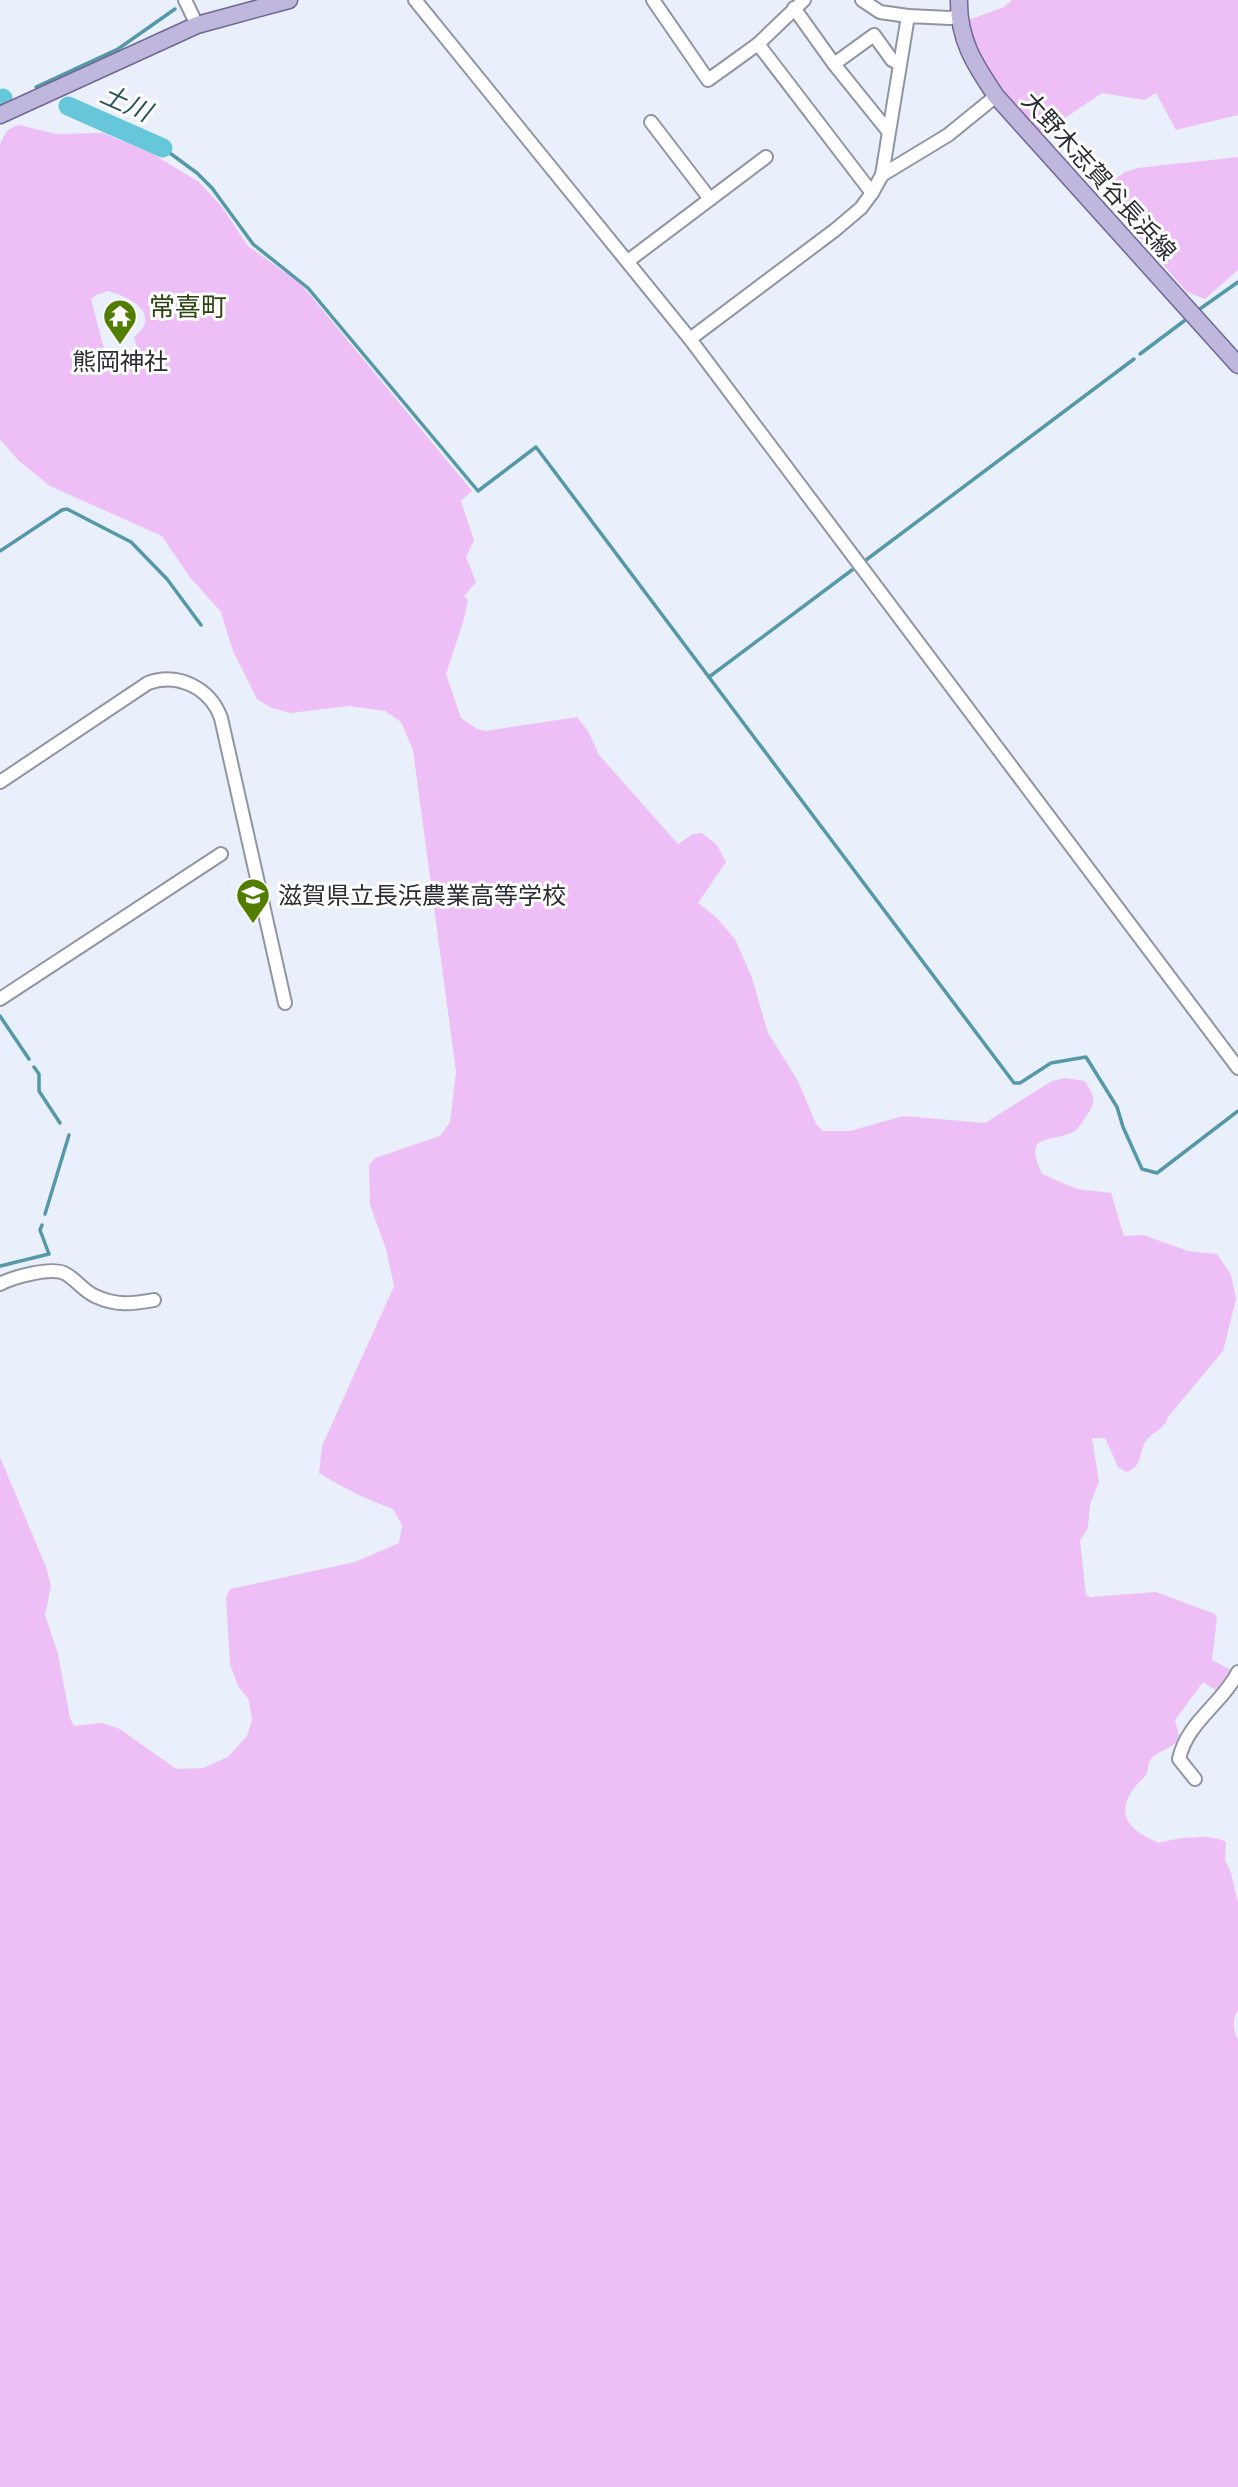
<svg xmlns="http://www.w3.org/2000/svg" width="1238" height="2487" font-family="Jost,'Noto Sans JP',sans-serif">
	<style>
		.green { fill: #eebff6; fill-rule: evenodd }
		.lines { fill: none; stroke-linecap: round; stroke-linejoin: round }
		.stream { stroke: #5598a7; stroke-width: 3.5 }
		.river { stroke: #67c7da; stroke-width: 19 }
		.minor-casing { stroke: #9095a1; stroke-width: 16 }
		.major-casing { stroke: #706794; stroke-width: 19 }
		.minor { stroke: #fff; stroke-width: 12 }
		.major { stroke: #c0b7df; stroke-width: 16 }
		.labels { text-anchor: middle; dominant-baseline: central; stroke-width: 6; stroke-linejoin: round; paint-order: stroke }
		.street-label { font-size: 24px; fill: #2a2c31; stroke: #fff }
		.poi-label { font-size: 24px; fill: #2a2c31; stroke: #fff }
		.water-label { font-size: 26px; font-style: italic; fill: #28535b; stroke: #fff }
		.neighbourhood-label { font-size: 26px; fill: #2d4310; stroke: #fff }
	</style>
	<rect width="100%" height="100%" fill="#e9effb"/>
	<g class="green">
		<path d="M1012,0H1238V115L1176,130L1156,93L1144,100L1102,93L1065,118L1055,107L1044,118V133L1041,135L1018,111L986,67L966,21L1004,7Z"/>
		<path d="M19,125L56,134L103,133L151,153L199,182L222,207L248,246L301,284L472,491L461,501L474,540L466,557L476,582L464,596L468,600L464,619L446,674L461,718L477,729L486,731L577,717L588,731L599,755L678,844L693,834L702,833L717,845L726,862L698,903L716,917L735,939L752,978L768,1033L798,1081L816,1124L823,1131H850L903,1116L985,1123L1052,1081L1066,1078L1085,1081C1094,1097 1098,1101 1086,1116C1083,1120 1080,1127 1076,1130C1053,1145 1021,1129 1042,1174L1077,1189L1111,1193L1124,1236L1143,1235L1188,1251L1217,1254L1231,1275L1236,1299L1223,1351L1168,1417C1163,1432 1153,1430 1146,1441C1138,1453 1143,1467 1126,1472L1118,1467L1105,1438H1092L1099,1482L1090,1504L1088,1528L1080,1541L1086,1595L1091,1597L1156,1592L1215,1614L1217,1618L1212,1660L1233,1671L1219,1692L1203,1682L1175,1720C1176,1725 1179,1731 1179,1736C1176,1748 1162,1749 1154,1756C1146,1762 1150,1767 1146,1775C1142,1780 1135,1785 1132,1791C1114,1819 1135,1833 1159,1843C1176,1838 1211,1833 1226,1842L1225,1860L1231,1873L1238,1903V2010C1232,2018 1233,2031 1238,2040V2487H0V1457L46,1567L51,1586L45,1615L58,1654L70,1718L74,1726L102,1723L120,1729L176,1769L203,1768L228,1757L247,1736L252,1720L249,1700L238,1686L230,1664L226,1597L230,1589L355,1562L399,1543L402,1525L393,1509C366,1499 343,1488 319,1473L322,1446L394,1286L386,1249L370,1205L369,1165L375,1158L440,1136L450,1122L456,1072L413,750L401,722L385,711L349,706L291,713L272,708L257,699L233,651L221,612L189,576L162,536L50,486L18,460L0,439V145C4,134 7,128 19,125ZM108,291C130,297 163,314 134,337L141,363L116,374L112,373C103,349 98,324 91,299L96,295Z"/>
		<path d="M1238,157V270L1205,299L1187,292L1118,212L1126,204L1109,184L1125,172L1138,168Z"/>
	</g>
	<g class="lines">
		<g class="stream">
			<path d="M36,87L118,49L175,9"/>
			<path d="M163,148L197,173L212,188L253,244L308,288L478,491L536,447L1014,1083H1020L1051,1063L1086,1057L1117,1107L1123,1127L1142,1169L1157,1173L1238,1111"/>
			<path d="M1197,311L1238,282"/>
			<path d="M1140,354L1184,321"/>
			<path d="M0,551L62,510L67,509L131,542L167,579L201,625"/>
			<path d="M866,560L1134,359"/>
			<path d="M709,677L852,570"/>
			<path d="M0,1016L29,1059"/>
			<path d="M34,1067L39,1074V1091L60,1123"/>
			<path d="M45,1214L69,1135"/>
			<path d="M0,1266L49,1254L40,1230L42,1225"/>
		</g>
		<g class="river">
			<path d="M0,100L3,98"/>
			<path d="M68,106L163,148"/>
		</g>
		<g class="minor-casing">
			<g id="minor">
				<path d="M185,0L197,25"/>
				<path d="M415,0L690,339L1238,1068"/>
				<path d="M653,0L708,80L758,44L804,0"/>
				<path d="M862,0L880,12L908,16"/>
				<path d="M794,8L834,64L888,131"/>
				<path d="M758,44L872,193"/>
				<path d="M834,64L874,35L892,60L900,64"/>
				<path d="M651,122L710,199"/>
				<path d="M882,175L948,135L996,96"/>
				<path d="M628,261L766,157"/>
				<path d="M690,339L835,230L861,208L872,193L882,175L908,16L950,18L959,15"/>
				<path d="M0,782L148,683C178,672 210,688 221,718L285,1003"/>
				<path d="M0,999L221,854"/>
				<path d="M0,1284C13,1277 50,1267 64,1273C75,1278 83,1291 95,1296C116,1306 132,1304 154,1300"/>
				<path d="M1195,1779L1179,1759C1187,1722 1222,1704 1238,1672"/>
			</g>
		</g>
		<g class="major-casing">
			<g id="major">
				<path d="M959,0C958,39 975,65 996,96L1238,365"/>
				<path d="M0,115L197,25L289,0"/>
			</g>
		</g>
		<use href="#minor" class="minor"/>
		<use href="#major" class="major"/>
	</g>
	<defs>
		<g id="temple-pin" transform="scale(1.75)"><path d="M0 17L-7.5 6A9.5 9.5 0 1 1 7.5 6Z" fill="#517d01" stroke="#fff"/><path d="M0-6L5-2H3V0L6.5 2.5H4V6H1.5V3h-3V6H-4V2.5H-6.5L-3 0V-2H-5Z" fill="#fff"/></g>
		<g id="school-pin" transform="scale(1.75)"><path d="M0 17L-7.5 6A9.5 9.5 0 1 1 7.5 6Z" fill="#517d01" stroke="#fff"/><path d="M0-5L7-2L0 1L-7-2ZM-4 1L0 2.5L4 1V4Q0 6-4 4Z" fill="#fff"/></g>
	</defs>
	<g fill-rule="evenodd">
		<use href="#temple-pin" x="120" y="316"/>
		<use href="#school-pin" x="253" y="895"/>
	</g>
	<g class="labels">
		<g class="street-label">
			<text transform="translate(1099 176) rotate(48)">大野木志賀谷長浜線</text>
		</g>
		<g class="poi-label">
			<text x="120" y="361">熊岡神社</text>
			<text x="278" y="895" text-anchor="start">滋賀県立長浜農業高等学校</text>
		</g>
		<g class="water-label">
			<text transform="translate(126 103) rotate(24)">土川</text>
		</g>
		<g class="neighbourhood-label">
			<text x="188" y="307">常喜町</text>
		</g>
	</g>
</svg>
